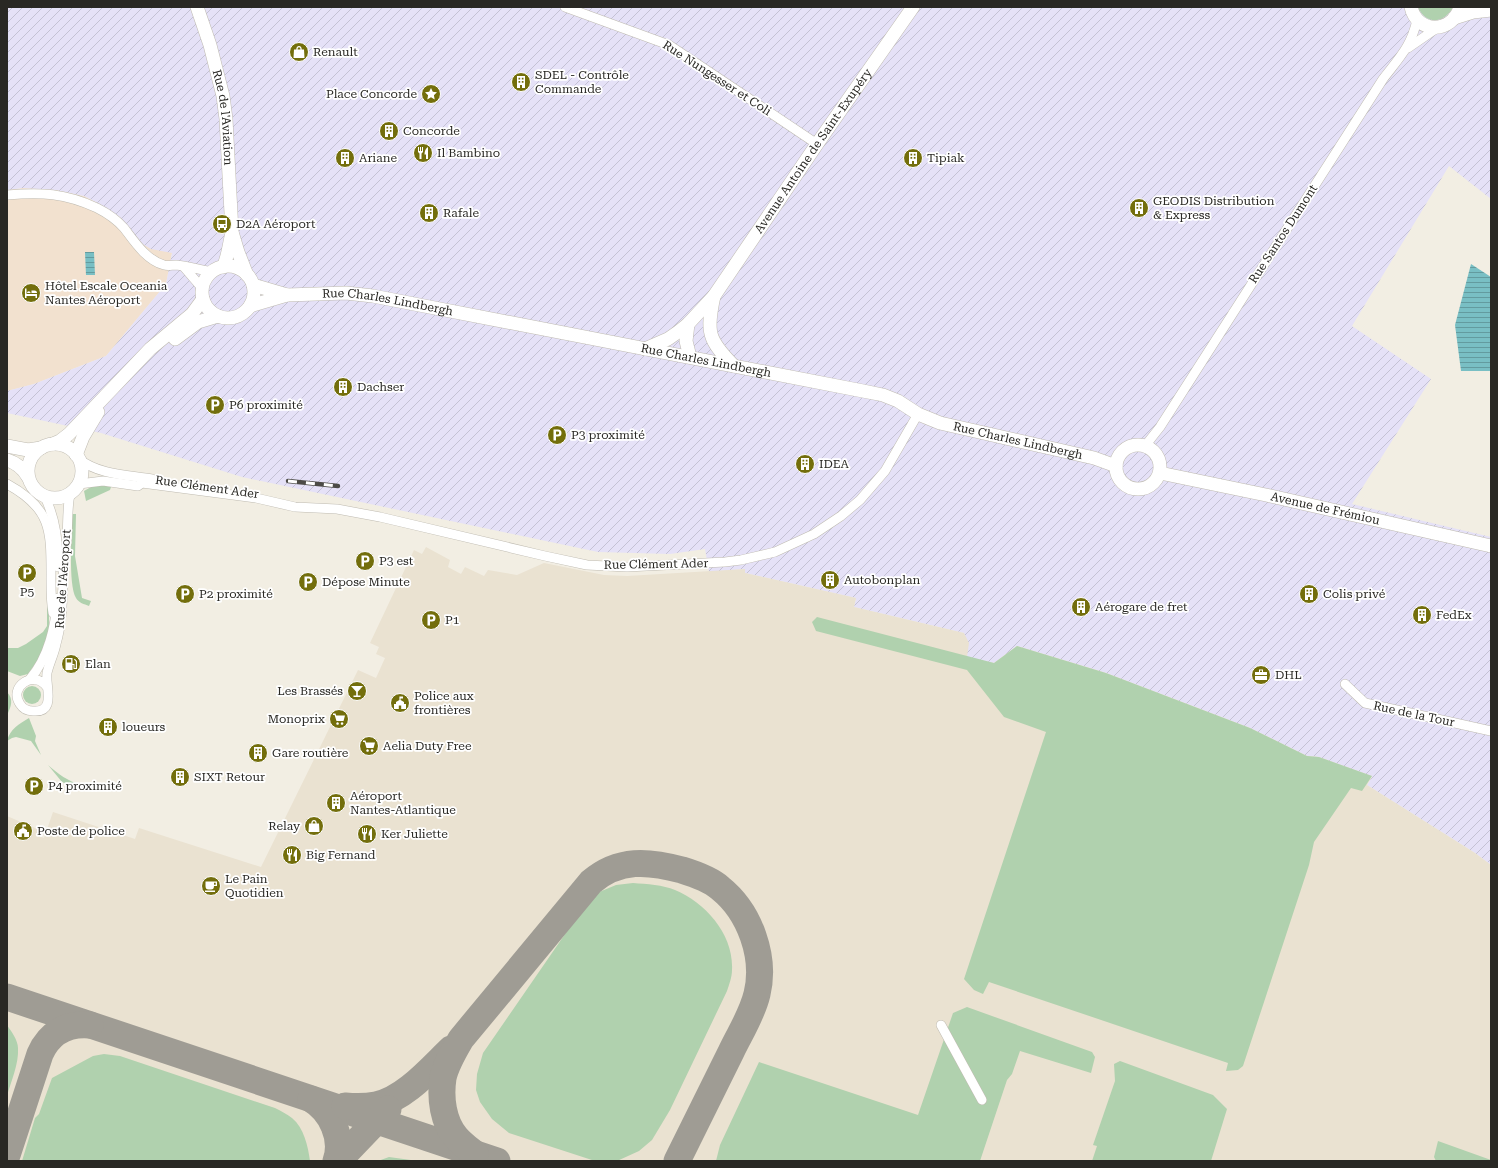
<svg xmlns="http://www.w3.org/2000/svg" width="1498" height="1168" font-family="'Roboto Serif',serif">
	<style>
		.commercial { fill: #f2e1cf }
		.industrial { fill: url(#industrial-furrows) }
		.built { fill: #eae2d1 }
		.grass { fill: #b0d1ae }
		.water { fill: url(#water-rules) }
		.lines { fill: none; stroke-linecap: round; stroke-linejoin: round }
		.taxiway { stroke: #9f9c94; stroke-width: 27 }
		.street-casing { stroke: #bfbbb1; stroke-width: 10 }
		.secondary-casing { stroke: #bfbbb1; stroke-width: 14 }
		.street { stroke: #fff; stroke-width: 9 }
		.secondary { stroke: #fff; stroke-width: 13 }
		.rail-casing { stroke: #4c4b46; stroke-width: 4.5 }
		.rail { stroke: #fff; stroke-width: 3; stroke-dasharray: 9; stroke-linecap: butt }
		.labels { text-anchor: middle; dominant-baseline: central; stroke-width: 3.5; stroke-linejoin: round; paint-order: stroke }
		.poi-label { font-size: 12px; fill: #292824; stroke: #fff; text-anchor: start }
		.street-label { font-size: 12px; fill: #292824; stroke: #fff }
	</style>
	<defs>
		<pattern id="industrial-furrows" width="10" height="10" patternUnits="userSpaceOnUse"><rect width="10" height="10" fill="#e5e1f7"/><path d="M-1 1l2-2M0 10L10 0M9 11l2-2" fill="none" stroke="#c4c1d4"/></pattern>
		<pattern id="water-rules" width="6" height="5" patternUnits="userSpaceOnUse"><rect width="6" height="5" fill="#79bfc4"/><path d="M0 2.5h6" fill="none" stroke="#639b9f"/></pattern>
	</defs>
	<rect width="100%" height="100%" fill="#f2eee3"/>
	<path class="commercial" d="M23,188L56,190L84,196L110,210L164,251L172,252L166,284L106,356L34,384L7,391V190Z"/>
	<path class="industrial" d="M7,7H1491V199L1449,166L1352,326L1431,379L1352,504L1491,537V865L1475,853L1367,785L1372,777L1319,757L1307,756L1250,728L1106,673L1017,646L994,663L966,657L964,633L854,607L856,598L745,573V569L709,572L705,549L670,554L598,552L242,477L101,433L7,413V391L34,384L106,356L166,284L172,253L151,249L139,242L120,217L98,203L84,196L56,190L23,188L7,190Z"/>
	<path class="built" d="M426,547L450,560L448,567L461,574L465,567L484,576L488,570L517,575L544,563L604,575L627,576L745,569V573L856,598L854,607L964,633L969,643L967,657L994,663L1017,646L1106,673L1250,728L1307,756L1319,757L1372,776L1367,785L1475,853L1491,865V1161H7V816L35,828L38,830L39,836L44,838L53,812L135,839L139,828L261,867L358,670L376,678L385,658L376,654L379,647L370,643L414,550L422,554Z"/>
	<g class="grass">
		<path d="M1418,7H1453C1445,23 1426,26 1418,7Z"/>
		<path d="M102,485L111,487L110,490L86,501L84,491L91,487Z"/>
		<path d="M72,514H76L75,556L82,598L91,601L89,606C84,604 79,603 76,598C68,584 72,533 72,514Z"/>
		<path d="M47,604H49V629L40,657L28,674L20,676L7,671V648H18L26,644L43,632L47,626Z"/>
		<path d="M817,617L994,663L1017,646L1106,673L1250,728L1307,756L1319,757L1372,776L1362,791L1351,788L1314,842L1309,865L1243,1066L1238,1070L1226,1071L1228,1063L989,982L983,994L974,990L964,979L1046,732L1004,717L967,670L816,631L812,622Z"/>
		<circle cx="32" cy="695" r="9"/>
		<path d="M7,692C14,699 11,707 7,715Z"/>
		<path d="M29,718L36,736L35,741L41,755L31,741L16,737L12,738L7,741C10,729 19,724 29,718Z"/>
		<path d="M48,765C58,774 68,781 81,785L79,790L62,782Z"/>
		<path d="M633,883C647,884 663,885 675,890C706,903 734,935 732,970C732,977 729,985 727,991L670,1110L652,1140L639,1151L617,1161H595L509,1133L492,1119L480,1102L476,1090L477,1074L483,1053L592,895L616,885Z"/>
		<path d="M967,1007L1092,1052L1095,1057L1091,1073L1020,1051L1012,1074L1007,1080L980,1161H716L720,1145L759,1062L918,1115L953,1013Z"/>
		<path d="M7,1025C11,1031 18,1040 18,1048C19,1064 11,1081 7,1096Z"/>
		<path d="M104,1054L120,1056L275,1108C281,1111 287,1114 292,1118C304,1128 308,1146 310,1161H22L35,1118L39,1114L52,1078L93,1056Z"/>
		<path d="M1120,1061L1213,1095L1227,1109L1211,1161H1092L1097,1146L1093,1145L1115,1081L1114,1064Z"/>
		<path d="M1438,1141L1491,1160V1161H1436L1434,1157Z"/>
		<path d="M389,1157L418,1161H378Z"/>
	</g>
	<g class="water">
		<path d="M85,252H94L95,275H86Z"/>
		<path d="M1471,264L1491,277V371H1461L1455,325Z"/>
	</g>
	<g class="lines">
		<g class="taxiway">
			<path d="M7,997L497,1161"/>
			<path d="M311,1099C331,1111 344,1138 336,1161"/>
			<path d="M345,1106C356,1107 366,1107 376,1105C405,1099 431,1068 451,1049"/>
			<path d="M475,1154C469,1149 462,1144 456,1137C443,1122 440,1098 443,1078C446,1064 454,1051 461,1039L591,882C619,858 649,861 682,870C695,874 710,879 720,888C750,912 766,957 757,994C752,1015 740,1033 731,1052C713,1088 695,1125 677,1161"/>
			<path d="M7,1155L40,1054C49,1033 67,1023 90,1025"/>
			<path d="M338,1161L388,1109"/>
		</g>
		<g class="street-casing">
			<g id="street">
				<path d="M565,7L669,45L817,144"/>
				<path d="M1408,48L1437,28"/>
				<path d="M7,195C41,192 65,193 97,208C107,213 116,219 124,228C134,241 146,260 164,265C168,266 172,265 176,265C188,266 200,270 212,272"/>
				<path d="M184,267L202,288"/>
				<path d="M1145,446L1160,427L1383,79C1399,58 1411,47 1417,20"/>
				<path d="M79,459C99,475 128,475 152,479"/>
				<path d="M7,484C53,509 51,532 51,580C51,591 51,602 53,613"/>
				<path d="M79,484L103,481L138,486L142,483L256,498L295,507L337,509L380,517L545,556L587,565L627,567L725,562L741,560L775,552L814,534L841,516L860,500L885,471L918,414"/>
				<path d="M45,497C56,520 58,542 58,567"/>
				<path d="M30,679C49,657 55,627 58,598"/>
				<path d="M1345,684L1365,703L1491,731"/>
				<path d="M47,687C34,669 8,687 20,704C23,709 28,711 33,711C57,713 45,686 47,673C49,664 54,654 56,644C64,616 62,590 64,560C64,553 67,547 67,539C68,524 67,509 70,494"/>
				<path d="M941,1025L982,1100"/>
			</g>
		</g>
		<g class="secondary-casing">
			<g id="secondary">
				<path id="s1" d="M197,7L210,45L223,96L226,119L232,232L238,252L247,275"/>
				<path d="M1411,7C1417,34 1452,34 1460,7"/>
				<path d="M1454,18L1473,12L1491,10"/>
				<circle cx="228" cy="292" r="26"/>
				<path d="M223,267C228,258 229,244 232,233"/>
				<path d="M253,285L287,295"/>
				<path d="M714,296C706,332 708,340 734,366"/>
				<path id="s2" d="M250,306L287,295L346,293L373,296L863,391L883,395L898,401L918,414L940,423L1094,458L1116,466"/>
				<path d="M688,324L686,341L690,357"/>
				<path d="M175,339L198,322L218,316"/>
				<path id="s3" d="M645,349L668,339L678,332L688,324L714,296L817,144L913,7"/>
				<circle cx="55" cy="471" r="27"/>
				<path d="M53,444L60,441L69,434L150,349L192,314L203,299"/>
				<circle cx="1138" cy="467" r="22"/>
				<path d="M7,446L28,450L41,448"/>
				<path d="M76,455L83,437L98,412"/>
				<path d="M7,460C17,463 23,468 28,477"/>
				<path id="s4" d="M1160,473L1266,495L1491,546"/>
			</g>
		</g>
		<use href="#street" class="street"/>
		<use href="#secondary" class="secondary"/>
		<g class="rail-casing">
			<path id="rail" d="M288,481L338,486"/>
		</g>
		<use href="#rail" class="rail"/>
	</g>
	<defs>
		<g id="shop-disc" transform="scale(1)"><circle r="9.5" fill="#736e0c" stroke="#fff"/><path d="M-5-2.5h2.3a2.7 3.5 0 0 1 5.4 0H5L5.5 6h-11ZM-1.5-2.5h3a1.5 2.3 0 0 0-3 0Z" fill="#fff"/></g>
		<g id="building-disc" transform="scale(1)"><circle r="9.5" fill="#736e0c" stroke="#fff"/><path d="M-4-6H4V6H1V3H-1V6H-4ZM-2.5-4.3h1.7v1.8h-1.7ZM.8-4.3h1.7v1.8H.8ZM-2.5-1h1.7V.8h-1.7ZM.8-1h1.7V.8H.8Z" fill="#fff"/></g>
		<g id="sight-disc" transform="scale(1)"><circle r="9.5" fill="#736e0c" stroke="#fff"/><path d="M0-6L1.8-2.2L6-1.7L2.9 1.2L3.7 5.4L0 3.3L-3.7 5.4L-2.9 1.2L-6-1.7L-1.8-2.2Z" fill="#fff"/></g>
		<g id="restaurant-disc" transform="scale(1)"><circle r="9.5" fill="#736e0c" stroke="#fff"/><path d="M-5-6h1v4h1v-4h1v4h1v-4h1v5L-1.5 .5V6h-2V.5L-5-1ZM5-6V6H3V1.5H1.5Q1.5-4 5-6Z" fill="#fff"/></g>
		<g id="bus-disc" transform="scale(1)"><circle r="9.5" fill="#736e0c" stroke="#fff"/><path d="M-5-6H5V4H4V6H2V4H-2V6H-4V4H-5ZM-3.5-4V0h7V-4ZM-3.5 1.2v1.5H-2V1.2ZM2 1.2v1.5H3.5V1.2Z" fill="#fff"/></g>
		<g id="hotel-disc" transform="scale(1)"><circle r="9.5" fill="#736e0c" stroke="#fff"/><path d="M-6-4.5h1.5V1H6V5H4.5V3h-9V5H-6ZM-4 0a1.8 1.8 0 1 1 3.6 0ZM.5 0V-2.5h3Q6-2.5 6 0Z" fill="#fff"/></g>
		<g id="parking-disc" transform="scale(1)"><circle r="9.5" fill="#736e0c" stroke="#fff"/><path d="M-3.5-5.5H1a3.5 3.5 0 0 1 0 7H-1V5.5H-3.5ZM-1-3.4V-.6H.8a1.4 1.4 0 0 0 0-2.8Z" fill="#fff"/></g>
		<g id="fuel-disc" transform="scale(1)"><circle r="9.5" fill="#736e0c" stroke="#fff"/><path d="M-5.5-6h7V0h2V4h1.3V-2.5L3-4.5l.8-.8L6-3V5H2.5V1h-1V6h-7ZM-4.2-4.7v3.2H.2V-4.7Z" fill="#fff"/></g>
		<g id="office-disc" transform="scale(1)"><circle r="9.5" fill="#736e0c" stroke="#fff"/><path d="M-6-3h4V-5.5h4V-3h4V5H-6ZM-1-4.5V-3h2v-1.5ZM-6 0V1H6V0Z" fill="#fff"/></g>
		<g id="bar-disc" transform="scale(1)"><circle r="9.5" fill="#736e0c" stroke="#fff"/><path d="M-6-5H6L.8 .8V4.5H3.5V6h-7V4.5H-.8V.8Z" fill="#fff"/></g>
		<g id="civic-disc" transform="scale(1)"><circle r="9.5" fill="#736e0c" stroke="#fff"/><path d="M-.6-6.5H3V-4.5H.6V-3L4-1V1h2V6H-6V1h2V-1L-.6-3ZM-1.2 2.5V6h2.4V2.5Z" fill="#fff"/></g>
		<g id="supermarket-disc" transform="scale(1)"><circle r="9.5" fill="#736e0c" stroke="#fff"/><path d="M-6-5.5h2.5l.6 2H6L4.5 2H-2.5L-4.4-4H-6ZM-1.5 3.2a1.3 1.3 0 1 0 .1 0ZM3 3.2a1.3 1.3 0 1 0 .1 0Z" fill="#fff"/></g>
		<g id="cafe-disc" transform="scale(1)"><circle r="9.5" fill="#736e0c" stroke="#fff"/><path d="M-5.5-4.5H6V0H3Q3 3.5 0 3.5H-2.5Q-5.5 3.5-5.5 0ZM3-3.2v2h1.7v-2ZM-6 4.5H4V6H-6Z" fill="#fff"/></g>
	</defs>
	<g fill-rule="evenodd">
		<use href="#shop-disc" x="299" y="52"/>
		<use href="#building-disc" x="521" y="82"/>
		<use href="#sight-disc" x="431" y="94"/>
		<use href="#building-disc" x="389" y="131"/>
		<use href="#restaurant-disc" x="423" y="153"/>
		<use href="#building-disc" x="345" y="158"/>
		<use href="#building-disc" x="913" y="158"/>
		<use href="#building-disc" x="1139" y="208"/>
		<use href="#building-disc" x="429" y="213"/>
		<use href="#bus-disc" x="222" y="224"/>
		<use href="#hotel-disc" x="31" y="293"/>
		<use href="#building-disc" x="343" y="387"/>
		<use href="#parking-disc" x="215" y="405"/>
		<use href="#parking-disc" x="557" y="435"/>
		<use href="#building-disc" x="805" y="464"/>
		<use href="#parking-disc" x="365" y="561"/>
		<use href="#parking-disc" x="27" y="573"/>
		<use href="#building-disc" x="830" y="580"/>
		<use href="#parking-disc" x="308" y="582"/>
		<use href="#parking-disc" x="185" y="594"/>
		<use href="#building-disc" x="1309" y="594"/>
		<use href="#building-disc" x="1081" y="607"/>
		<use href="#building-disc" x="1422" y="615"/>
		<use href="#parking-disc" x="431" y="620"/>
		<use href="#fuel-disc" x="71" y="664"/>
		<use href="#office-disc" x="1261" y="675"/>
		<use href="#bar-disc" x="357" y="691"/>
		<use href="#civic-disc" x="400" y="703"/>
		<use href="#supermarket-disc" x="339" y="719"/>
		<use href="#building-disc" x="108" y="727"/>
		<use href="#supermarket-disc" x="369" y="746"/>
		<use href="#building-disc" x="258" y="753"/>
		<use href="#building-disc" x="180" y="777"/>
		<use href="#parking-disc" x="34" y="786"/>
		<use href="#building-disc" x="336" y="803"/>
		<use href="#shop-disc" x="314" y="826"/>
		<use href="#civic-disc" x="23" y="831"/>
		<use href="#restaurant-disc" x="367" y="834"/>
		<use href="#restaurant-disc" x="292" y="855"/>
		<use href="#cafe-disc" x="211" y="886"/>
	</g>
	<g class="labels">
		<g class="poi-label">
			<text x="313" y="52">Renault</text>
			<text x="535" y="75">SDEL - Contrôle<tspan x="535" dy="14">Commande</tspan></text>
			<text x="417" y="94" text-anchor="end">Place Concorde</text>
			<text x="403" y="131">Concorde</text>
			<text x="437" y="153">Il Bambino</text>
			<text x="359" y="158">Ariane</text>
			<text x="927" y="158">Tipiak</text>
			<text x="1153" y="201">GEODIS Distribution<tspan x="1153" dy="14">&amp; Express</tspan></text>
			<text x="443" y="213">Rafale</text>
			<text x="236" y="224">D2A Aéroport</text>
			<text x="45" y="286">Hôtel Escale Oceania<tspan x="45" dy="14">Nantes Aéroport</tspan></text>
			<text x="357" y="387">Dachser</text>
			<text x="229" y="405">P6 proximité</text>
			<text x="571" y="435">P3 proximité</text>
			<text x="819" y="464">IDEA</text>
			<text x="379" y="561">P3 est</text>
			<text x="844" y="580">Autobonplan</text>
			<text x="322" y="582">Dépose Minute</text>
			<text x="27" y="592" text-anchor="middle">P5</text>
			<text x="199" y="594">P2 proximité</text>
			<text x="1323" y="594">Colis privé</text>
			<text x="1095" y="607">Aérogare de fret</text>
			<text x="1436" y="615">FedEx</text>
			<text x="445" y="620">P1</text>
			<text x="85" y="664">Elan</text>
			<text x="1275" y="675">DHL</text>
			<text x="343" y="691" text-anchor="end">Les Brassés</text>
			<text x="414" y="696">Police aux<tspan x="414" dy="14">frontières</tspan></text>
			<text x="325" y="719" text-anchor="end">Monoprix</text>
			<text x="122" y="727">loueurs</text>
			<text x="383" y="746">Aelia Duty Free</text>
			<text x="272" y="753">Gare routière</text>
			<text x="194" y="777">SIXT Retour</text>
			<text x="48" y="786">P4 proximité</text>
			<text x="350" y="796">Aéroport<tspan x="350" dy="14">Nantes-Atlantique</tspan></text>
			<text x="300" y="826" text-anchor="end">Relay</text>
			<text x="37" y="831">Poste de police</text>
			<text x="381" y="834">Ker Juliette</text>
			<text x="306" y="855">Big Fernand</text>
			<text x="225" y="879">Le Pain<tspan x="225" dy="14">Quotidien</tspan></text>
		</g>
		<g class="street-label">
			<text transform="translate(717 78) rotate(33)">Rue Nungesser et Coli</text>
			<text stroke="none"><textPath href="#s1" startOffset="114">Rue de l'Aviation</textPath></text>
			<text stroke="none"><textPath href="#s3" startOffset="264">Avenue Antoine de Saint-Exupéry</textPath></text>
			<text transform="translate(1283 234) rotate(-57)">Rue Santos Dumont</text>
			<text stroke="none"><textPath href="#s2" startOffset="140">Rue Charles Lindbergh</textPath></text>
			<text stroke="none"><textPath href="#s2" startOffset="464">Rue Charles Lindbergh</textPath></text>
			<text stroke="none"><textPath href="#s2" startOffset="788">Rue Charles Lindbergh</textPath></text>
			<text transform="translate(207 487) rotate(8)">Rue Clément Ader</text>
			<text stroke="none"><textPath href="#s4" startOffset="169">Avenue de Frémiou</textPath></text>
			<text transform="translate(656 564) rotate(-1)">Rue Clément Ader</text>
			<text transform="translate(63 579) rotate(-86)">Rue de l'Aéroport</text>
			<text transform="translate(1414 714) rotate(12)">Rue de la Tour</text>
		</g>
	</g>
	<rect width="1498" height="1168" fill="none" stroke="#292824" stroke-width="16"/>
</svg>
